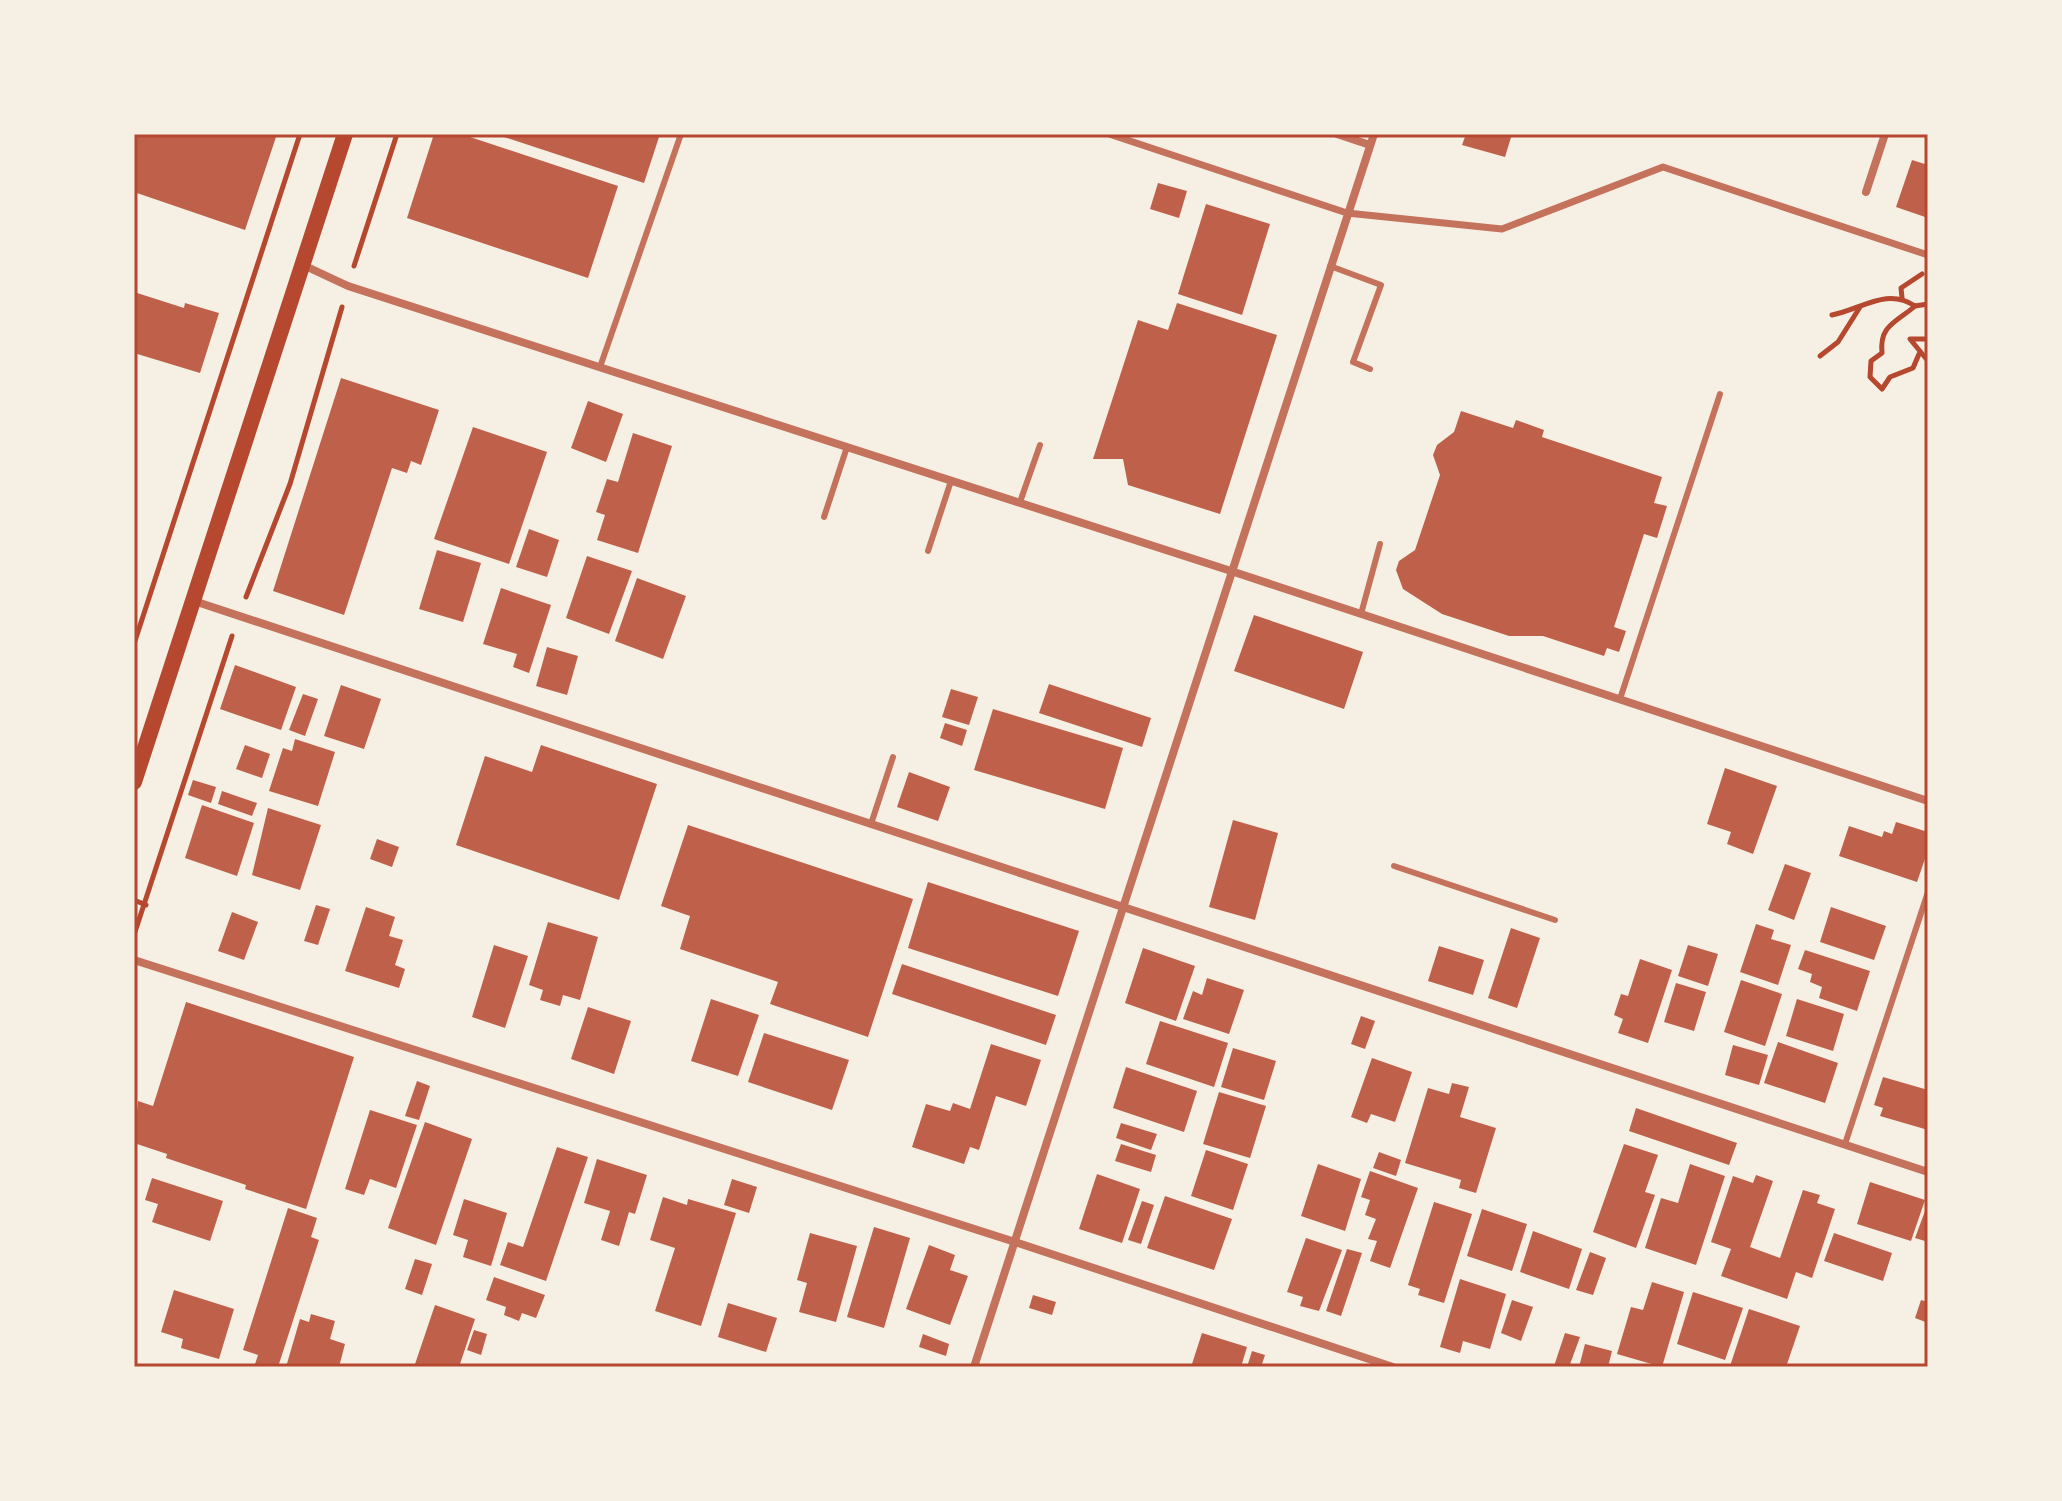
<svg xmlns="http://www.w3.org/2000/svg" width="2062" height="1501" font-family="'DejaVu Sans',sans-serif">
	<style>
		.building { fill: #bf614a }
		.lines { fill: none; stroke-linecap: round; stroke-linejoin: round }
		.path { stroke: #b5482f; stroke-width: 5 }
		.service { stroke: #c5725c; stroke-width: 6 }
		.pedestrian { stroke: #c5725c; stroke-width: 7 }
		.minor { stroke: #c5725c; stroke-width: 8 }
		.secondary { stroke: #b5482f; stroke-width: 16 }
		.neatline { fill: none; stroke: #b5482f; stroke-width: 3 }
	</style>
	<rect width="100%" height="100%" fill="#f6efe4"/>
	<g class="building">
		<path d="M134,134H277L245,230L134,192Z"/>
		<path d="M434,134H461L618,186L588,278L407,218Z"/>
		<path d="M495,134H660L644,183Z"/>
		<path d="M1466,134H1512L1505,157L1462,145Z"/>
		<path d="M1912,160L1928,165V218L1896,207Z"/>
		<path d="M1158,183L1187,191L1179,218L1150,209Z"/>
		<path d="M1206,204L1270,224L1242,315L1178,294Z"/>
		<path d="M134,292L184,308L185,303L219,313L200,373L134,353Z"/>
		<path d="M1177,303L1277,335L1220,514L1128,485L1123,459H1093L1138,320L1168,330Z"/>
		<path d="M341,378L439,410L421,465L411,461L407,473L392,468L344,615L273,591Z"/>
		<path d="M588,401L623,414L606,462L571,448Z"/>
		<path d="M1461,411L1513,428L1516,420L1544,430L1542,437L1662,477L1654,503L1667,506L1657,538L1644,534L1614,627L1626,631L1619,652L1607,648L1604,656L1543,636H1509L1442,614L1403,589L1396,570L1399,561L1415,550L1440,475L1433,455L1437,445L1454,432Z"/>
		<path d="M473,427L547,452L509,564L434,539Z"/>
		<path d="M633,433L672,446L638,553L597,540L605,515L596,512L607,479L618,482Z"/>
		<path d="M529,529L559,540L547,577L516,567Z"/>
		<path d="M437,550L481,563L463,622L419,609Z"/>
		<path d="M587,556L632,571L609,634L566,618Z"/>
		<path d="M637,578L686,596L663,659L615,641Z"/>
		<path d="M501,588L551,605L529,673L513,667L517,654L483,644Z"/>
		<path d="M1254,615L1363,652L1344,709L1234,671Z"/>
		<path d="M547,647L578,656L567,695L536,686Z"/>
		<path d="M235,665L296,687L281,730L220,709Z"/>
		<path d="M1049,684L1151,718L1142,747L1039,713Z"/>
		<path d="M341,685L381,699L364,749L324,736Z"/>
		<path d="M951,689L978,697L969,725L942,717Z"/>
		<path d="M303,694L318,699L305,736L289,730Z"/>
		<path d="M993,709L1123,748L1105,809L974,770Z"/>
		<path d="M945,723L967,730L962,746L940,738Z"/>
		<path d="M295,739L335,752L318,806L269,791L283,748L292,751Z"/>
		<path d="M245,745L270,754L262,778L236,769Z"/>
		<path d="M541,745L657,784L619,900L456,845L485,756L532,772Z"/>
		<path d="M1725,768L1777,786L1753,854L1727,844L1731,832L1707,824Z"/>
		<path d="M909,772L950,787L938,821L897,807Z"/>
		<path d="M193,780L216,787L211,803L188,795Z"/>
		<path d="M222,791L257,803L252,816L218,804Z"/>
		<path d="M202,805L254,823L237,876L185,858Z"/>
		<path d="M268,808L321,825L300,890L252,875Z"/>
		<path d="M1233,820L1278,833L1255,920L1209,907Z"/>
		<path d="M1896,822L1928,832V850L1917,882L1839,856L1849,826L1882,837L1884,831L1892,834Z"/>
		<path d="M688,825L913,899L868,1037L770,1004L778,982L680,949L690,916L661,906Z"/>
		<path d="M377,839L399,847L392,867L370,859Z"/>
		<path d="M1785,864L1811,873L1794,920L1768,910Z"/>
		<path d="M928,882L1079,931L1058,996L908,948Z"/>
		<path d="M316,905L330,909L318,945L304,941Z"/>
		<path d="M366,907L395,917L389,936L403,940L395,965L405,969L399,988L345,971Z"/>
		<path d="M1831,907L1886,926L1874,960L1820,942Z"/>
		<path d="M232,912L258,922L244,960L218,951Z"/>
		<path d="M548,922L598,937L580,1000L563,995L560,1006L540,1000L543,990L529,985Z"/>
		<path d="M1756,924L1774,930L1771,939L1791,945L1778,985L1740,972Z"/>
		<path d="M1511,928L1540,938L1517,1008L1488,998Z"/>
		<path d="M494,945L528,956L505,1028L472,1017Z"/>
		<path d="M1688,945L1718,954L1708,986L1678,976Z"/>
		<path d="M1439,946L1484,960L1473,995L1428,981Z"/>
		<path d="M1143,948L1195,966L1176,1021L1125,1003Z"/>
		<path d="M1805,950L1870,971L1857,1011L1819,998L1822,987L1810,982L1812,974L1798,969Z"/>
		<path d="M1640,959L1672,970L1648,1043L1618,1033L1623,1019L1614,1015L1621,994L1628,996Z"/>
		<path d="M902,964L1056,1015L1046,1045L892,994Z"/>
		<path d="M1207,978L1244,990L1229,1034L1183,1019L1193,991L1202,995Z"/>
		<path d="M1741,980L1782,994L1765,1046L1724,1032Z"/>
		<path d="M1676,983L1706,992L1694,1031L1664,1022Z"/>
		<path d="M711,999L759,1015L738,1076L691,1061Z"/>
		<path d="M1797,999L1844,1014L1833,1051L1786,1036Z"/>
		<path d="M186,1002L354,1057L306,1209L245,1189L246,1185L166,1158L167,1154L134,1143L138,1101L153,1106Z"/>
		<path d="M588,1007L631,1021L614,1074L571,1059Z"/>
		<path d="M1361,1016L1375,1021L1365,1049L1351,1044Z"/>
		<path d="M1160,1021L1228,1043L1214,1087L1146,1064Z"/>
		<path d="M764,1033L849,1060L832,1110L748,1082Z"/>
		<path d="M1778,1042L1838,1063L1825,1103L1764,1083Z"/>
		<path d="M991,1044L1041,1060L1026,1106L996,1096L979,1150L970,1147L964,1164L912,1147L926,1104L950,1111L953,1103L970,1109Z"/>
		<path d="M1733,1045L1768,1055L1759,1085L1725,1075Z"/>
		<path d="M1233,1048L1276,1061L1264,1100L1221,1087Z"/>
		<path d="M1372,1058L1412,1072L1395,1122L1371,1114L1367,1123L1351,1117Z"/>
		<path d="M1126,1067L1197,1091L1184,1132L1113,1108Z"/>
		<path d="M1883,1077L1928,1090V1130L1880,1116L1883,1108L1874,1105Z"/>
		<path d="M417,1081L430,1086L419,1120L405,1116Z"/>
		<path d="M1452,1083L1469,1087L1460,1117L1496,1128L1476,1193L1459,1188L1461,1180L1405,1163L1428,1088L1449,1094Z"/>
		<path d="M1219,1092L1266,1106L1250,1158L1203,1144Z"/>
		<path d="M1636,1108L1737,1143L1729,1165L1629,1131Z"/>
		<path d="M370,1110L417,1125L396,1188L370,1179L364,1195L345,1189Z"/>
		<path d="M425,1122L472,1139L436,1245L388,1228Z"/>
		<path d="M1121,1123L1157,1134L1151,1150L1116,1138Z"/>
		<path d="M1121,1144L1156,1155L1151,1172L1115,1161Z"/>
		<path d="M1624,1144L1658,1155L1645,1192L1655,1195L1636,1248L1593,1232Z"/>
		<path d="M557,1147L588,1157L546,1281L500,1265L508,1242L523,1247Z"/>
		<path d="M1206,1150L1248,1164L1233,1210L1191,1196Z"/>
		<path d="M1379,1152L1401,1160L1396,1176L1373,1168Z"/>
		<path d="M597,1159L647,1175L635,1214L629,1212L619,1246L601,1240L610,1211L584,1203Z"/>
		<path d="M1318,1164L1361,1179L1345,1231L1301,1216Z"/>
		<path d="M1690,1164L1725,1176L1696,1265L1645,1248L1661,1198L1678,1203Z"/>
		<path d="M1370,1171L1418,1188L1390,1268L1370,1261L1377,1241L1368,1239L1376,1219L1365,1215L1370,1200L1361,1197Z"/>
		<path d="M1097,1174L1140,1189L1122,1243L1079,1229Z"/>
		<path d="M1756,1175L1773,1181L1750,1247L1780,1258L1803,1190L1820,1195L1817,1203L1835,1209L1812,1278L1796,1272L1787,1299L1721,1276L1731,1249L1711,1242L1733,1176L1753,1183Z"/>
		<path d="M152,1178L223,1201L210,1241L152,1222L158,1204L145,1200Z"/>
		<path d="M732,1179L757,1187L749,1213L724,1205Z"/>
		<path d="M1870,1182L1925,1200L1911,1241L1857,1224Z"/>
		<path d="M1165,1196L1232,1219L1214,1270L1147,1248Z"/>
		<path d="M663,1197L687,1205L688,1199L736,1213L701,1326L655,1311L675,1248L650,1240Z"/>
		<path d="M464,1199L507,1213L491,1266L463,1257L468,1240L453,1235Z"/>
		<path d="M1142,1201L1154,1205L1141,1244L1128,1240Z"/>
		<path d="M1434,1202L1472,1214L1444,1303L1418,1295L1420,1289L1408,1285Z"/>
		<path d="M1928,1203V1234L1925,1241L1915,1238Z"/>
		<path d="M288,1208L317,1218L311,1237L319,1240L278,1367H254L258,1355L243,1350Z"/>
		<path d="M1482,1209L1527,1224L1512,1271L1467,1256Z"/>
		<path d="M874,1227L910,1238L884,1328L847,1317Z"/>
		<path d="M1533,1231L1582,1249L1569,1289L1520,1272Z"/>
		<path d="M810,1233L857,1246L836,1322L799,1312L807,1283L797,1280Z"/>
		<path d="M1834,1233L1892,1253L1883,1281L1824,1261Z"/>
		<path d="M1306,1238L1342,1250L1319,1311L1300,1306L1303,1297L1287,1292Z"/>
		<path d="M929,1245L955,1255L950,1270L968,1276L950,1325L906,1309Z"/>
		<path d="M1347,1249L1362,1253L1341,1316L1326,1311Z"/>
		<path d="M1590,1252L1606,1258L1593,1295L1576,1290Z"/>
		<path d="M415,1259L432,1264L422,1295L405,1289Z"/>
		<path d="M494,1277L545,1295L536,1318L522,1313L519,1321L504,1315L506,1307L486,1300Z"/>
		<path d="M1460,1279L1506,1294L1490,1349L1463,1341L1460,1353L1440,1347Z"/>
		<path d="M1652,1282L1684,1292L1662,1367L1617,1354L1631,1307L1643,1310Z"/>
		<path d="M174,1290L234,1309L219,1359L181,1348L183,1339L161,1332Z"/>
		<path d="M1693,1292L1743,1308L1725,1360L1677,1344Z"/>
		<path d="M1033,1295L1056,1302L1052,1315L1029,1308Z"/>
		<path d="M1512,1300L1533,1307L1521,1341L1501,1333Z"/>
		<path d="M1921,1300L1928,1302V1323L1915,1318Z"/>
		<path d="M728,1303L777,1318L766,1352L718,1337Z"/>
		<path d="M435,1305L475,1319L459,1367H414Z"/>
		<path d="M1749,1309L1800,1326L1786,1367L1730,1366Z"/>
		<path d="M311,1314L335,1321L330,1339L345,1344L339,1367H286L300,1319L309,1322Z"/>
		<path d="M474,1330L487,1334L481,1355L467,1350Z"/>
		<path d="M1202,1333L1247,1347L1241,1367H1191Z"/>
		<path d="M1565,1333L1580,1337L1569,1367H1557L1554,1366Z"/>
		<path d="M923,1334L949,1344L946,1356L919,1347Z"/>
		<path d="M1585,1344L1612,1351L1608,1367H1579Z"/>
		<path d="M1252,1351L1265,1355L1261,1367H1247Z"/>
	</g>
	<g class="lines">
		<g class="path">
			<path d="M354,266L397,134"/>
			<path d="M1902,298L1901,288L1922,274"/>
			<path d="M1915,306C1897,322 1879,325 1882,353L1871,361L1870,377L1882,389L1890,377L1913,368L1919,354"/>
			<path d="M1832,315C1862,309 1887,287 1915,306L1928,304"/>
			<path d="M1928,339H1910L1928,361"/>
			<path d="M1820,356L1838,342L1860,307"/>
			<path d="M246,597L290,484L342,307"/>
			<path d="M134,644L300,134"/>
			<path d="M134,900L146,905"/>
			<path d="M134,935L232,636"/>
		</g>
		<g class="service">
			<path d="M1330,266L1381,285L1353,362L1370,369"/>
			<path d="M600,367L681,134"/>
			<path d="M1020,502L1040,445"/>
			<path d="M824,517L847,447"/>
			<path d="M928,551L951,481"/>
			<path d="M1361,614L1380,544"/>
			<path d="M1620,699L1720,394"/>
			<path d="M871,824L893,757"/>
			<path d="M1394,866L1555,920"/>
			<path d="M1845,1144L1928,892"/>
		</g>
		<path class="pedestrian" d="M1109,134L1347,213L1502,229L1663,167L1928,255"/>
		<g class="minor">
			<path d="M1337,134L1370,145"/>
			<path d="M1866,192L1885,134"/>
			<path d="M303,265L348,286L1231,571L1928,801"/>
			<path d="M194,601L1928,1172"/>
			<path d="M134,960L1015,1242L1393,1367"/>
			<path d="M974,1367L1374,134"/>
		</g>
		<path class="secondary" d="M134,782L345,134"/>
	</g>
	<rect width="2062" height="1501" fill="none" stroke="#f6efe4" stroke-width="272"/>
	<rect x="136" y="136" width="1790" height="1229" class="neatline"/>
</svg>
